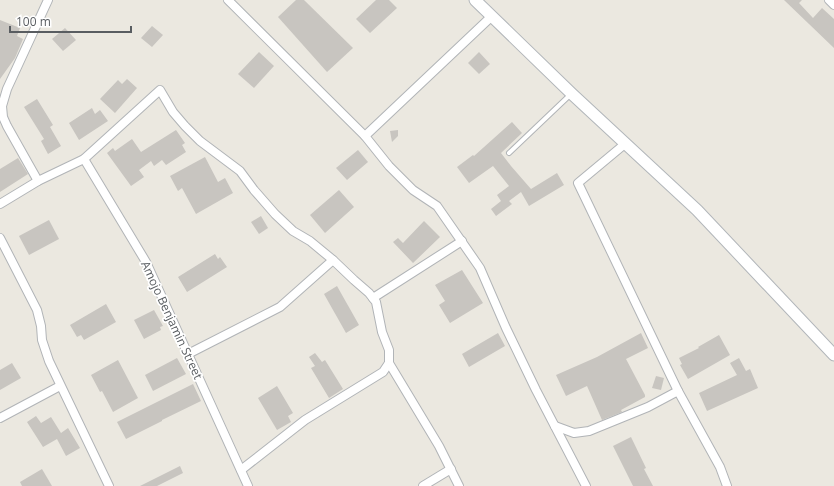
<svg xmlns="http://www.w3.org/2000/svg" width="834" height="486" font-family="'Open Sans',sans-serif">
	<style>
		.building { fill: #c8c5c0 }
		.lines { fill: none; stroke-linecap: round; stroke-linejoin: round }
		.lane-casing { stroke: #b1b4b7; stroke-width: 6 }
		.street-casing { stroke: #b1b4b7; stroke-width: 10 }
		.secondary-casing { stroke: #b2b6ba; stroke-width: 13 }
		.lane { stroke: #fff; stroke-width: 4 }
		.street { stroke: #fff; stroke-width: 8 }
		.secondary { stroke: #fff; stroke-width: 11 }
		.labels { text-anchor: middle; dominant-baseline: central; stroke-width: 3.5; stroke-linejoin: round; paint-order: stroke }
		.street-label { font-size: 12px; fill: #595d61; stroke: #fff }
	</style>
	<rect width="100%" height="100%" fill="#ebe8e0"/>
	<g class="building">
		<path d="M296,0H304L353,48L327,72L278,17Z"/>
		<path d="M376,0H389L397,8L370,33L356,19Z"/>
		<path d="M784,0H802L799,3L813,18L822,8L834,19V48Z"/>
		<path d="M0,20L20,28L17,36L23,39L15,58L0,79Z"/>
		<path d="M152,26L163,35L152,47L141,38Z"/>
		<path d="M65,28L76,40L63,51L52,39Z"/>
		<path d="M259,52L274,66L254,88L238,74Z"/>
		<path d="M479,52L490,64L479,74L468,63Z"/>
		<path d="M127,79L137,88L115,113L100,99L118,80L122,84Z"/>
		<path d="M37,99L53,125L50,127L61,146L48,154L41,141L44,139L24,107Z"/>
		<path d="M92,108L95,114L100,110L108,121L79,140L69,123Z"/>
		<path d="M512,122L522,133L501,153L511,166L531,189L557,173L564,185L529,206L521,192L509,201L512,204L496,216L491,209L501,201L497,195L509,186L493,166L469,183L457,167L473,155L474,156Z"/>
		<path d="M176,130L185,143L182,145L186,152L166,165L162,160L154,166L151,161L139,170L144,177L131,186L107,153L113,148L115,151L132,139L141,152Z"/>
		<path d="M398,130V136L392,142L390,131Z"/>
		<path d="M358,150L368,162L347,180L336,168Z"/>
		<path d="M205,157L218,182L225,178L233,193L196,214L182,188L178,191L170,176Z"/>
		<path d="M18,158L28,174L0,192V169Z"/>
		<path d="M339,190L354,207L325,233L310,215Z"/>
		<path d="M261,216L268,228L259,234L251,222Z"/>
		<path d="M49,220L59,239L29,255L19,236Z"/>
		<path d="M424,221L440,237L413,263L393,242L398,238L403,243Z"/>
		<path d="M215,254L218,259L220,257L227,267L187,292L178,277Z"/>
		<path d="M462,270L483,303L450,323L439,305L445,301L435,285Z"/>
		<path d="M337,286L359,325L346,333L324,294Z"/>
		<path d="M106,304L116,322L84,340L81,335L77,337L70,325Z"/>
		<path d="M154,310L163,326L160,327L161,330L144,339L134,320Z"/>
		<path d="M498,333L505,346L469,367L462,354Z"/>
		<path d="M641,333L648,348L626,359L645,395V397L621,410L622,412L602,420L587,386L566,396L556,375L597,357Z"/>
		<path d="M719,335L730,355L688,379L680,365L682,364L679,358L699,348L698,347Z"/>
		<path d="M315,353L322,362L325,360L343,389L329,398L311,368L315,366L309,357Z"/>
		<path d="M177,358L186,374L153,391L145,375Z"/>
		<path d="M739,358L746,371L750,369L758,388L707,411L699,393L737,375L730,363Z"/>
		<path d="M118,360L138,398L113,412L102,391L100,392L91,375Z"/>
		<path d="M12,363L21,378L0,390V370Z"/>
		<path d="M656,376L664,378L661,390L652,388Z"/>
		<path d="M193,384L201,401L162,420V421L126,439L117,422Z"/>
		<path d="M277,386L293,413L288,416L291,422L277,430L258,398Z"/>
		<path d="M36,416L41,423L51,417L61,433L68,428L80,448L66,456L57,439L43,447L27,422Z"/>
		<path d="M631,437L646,468L644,469L653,486H633L613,446Z"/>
		<path d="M180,466L183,473L157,486H140Z"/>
		<path d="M42,469L52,486H22L20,482Z"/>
	</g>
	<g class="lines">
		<g class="lane-casing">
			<path id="lane" d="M509,153L571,94"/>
		</g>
		<g class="street-casing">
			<g id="street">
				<path d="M228,0L365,136L492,16"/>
				<path d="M829,0L834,5"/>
				<path d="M365,136L389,166L413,190L437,206L480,268L506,328L536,390L586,486"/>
				<path d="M626,143L578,183L678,391"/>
				<path d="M84,159L146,262L248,486"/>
				<path d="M38,181L7,126L3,117L2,106L7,89L48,0"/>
				<path d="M0,204L38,181L84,159L160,90L173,112L185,126L200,141L240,171L254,190L275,214L293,231L310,241L333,260L354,280L369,293L376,302L382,332L389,350V363L383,372L305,420L241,470"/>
				<path d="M0,238L37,310L41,326L42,340L49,361L109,486"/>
				<path d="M373,298L462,241"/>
				<path d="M188,354L280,307L333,260"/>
				<path d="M389,363L439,446L459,486"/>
				<path d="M0,418L60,386"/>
				<path d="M555,426L574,433L589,431L648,407L678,391L720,467L727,486"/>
				<path d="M423,486L451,469"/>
			</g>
		</g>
		<g class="secondary-casing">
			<path id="secondary" d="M475,0L572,94L697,210L834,355"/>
		</g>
		<use href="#lane" class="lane"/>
		<use href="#street" class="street"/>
		<use href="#secondary" class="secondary"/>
	</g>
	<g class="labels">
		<g class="street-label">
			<text transform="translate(172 320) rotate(65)">Amojo Benjamin Street</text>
		</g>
	</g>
	<path d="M10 26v6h121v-6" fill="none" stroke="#595d61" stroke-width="2"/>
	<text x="16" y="26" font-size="12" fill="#595d61" stroke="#ffffff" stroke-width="3" paint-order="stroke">100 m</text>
</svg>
